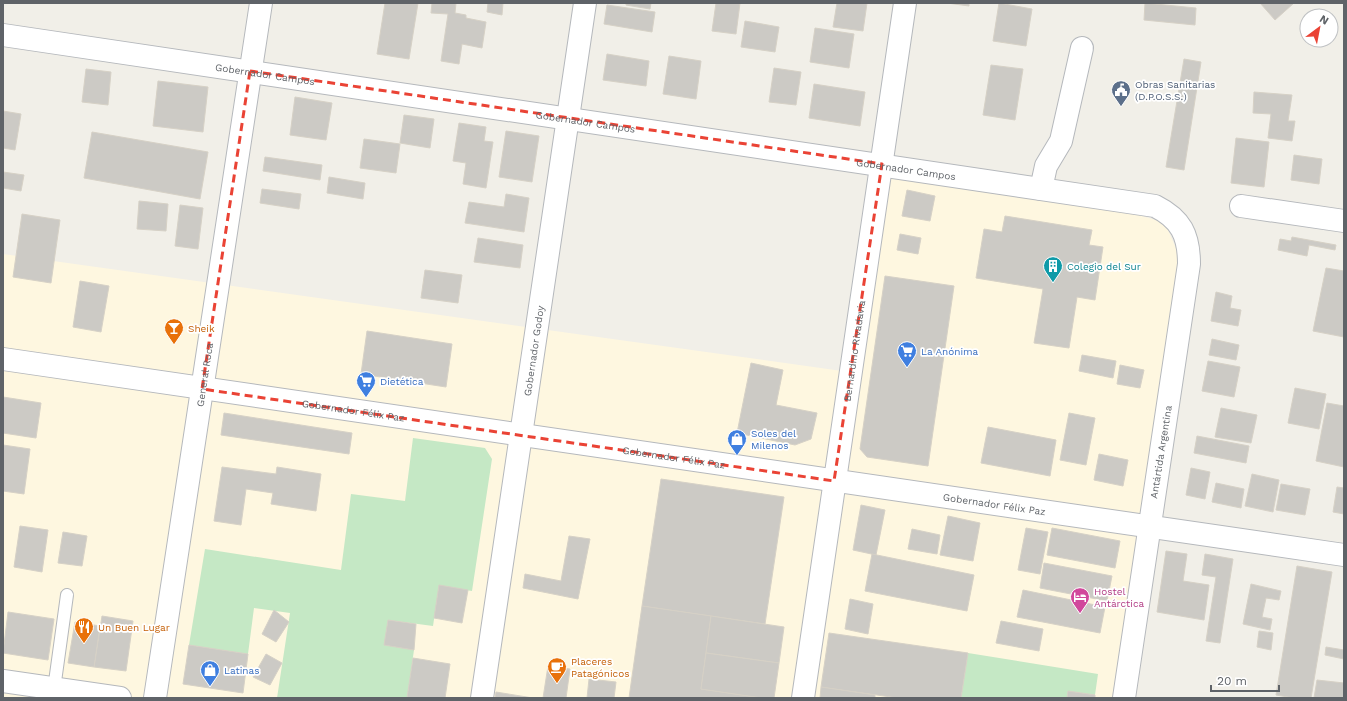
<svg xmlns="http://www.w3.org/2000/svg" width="1347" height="701" font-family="'Work Sans',sans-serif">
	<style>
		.commercial { fill: #fef7e0 }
		.green { fill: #c5e8c5 }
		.building { fill: #cccac5; stroke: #d6d1c6 }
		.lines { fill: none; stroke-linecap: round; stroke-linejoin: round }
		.service-casing { stroke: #b5b8bc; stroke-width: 14 }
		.minor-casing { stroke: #b5b8bc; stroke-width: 24 }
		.service { stroke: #fff; stroke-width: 12 }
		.minor { stroke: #fff; stroke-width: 22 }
		.marked { fill: none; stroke: #ea4335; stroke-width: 3; stroke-dasharray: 8 5; stroke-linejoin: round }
		.labels { text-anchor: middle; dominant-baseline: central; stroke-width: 3.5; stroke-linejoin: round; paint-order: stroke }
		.street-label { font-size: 10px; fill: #5f6368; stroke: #fff }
		.service-label { font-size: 10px; fill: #4e5e75; stroke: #fff; text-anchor: start }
		.culture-label { font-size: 10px; fill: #0d838f; stroke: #fff; text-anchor: start }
		.food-label { font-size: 10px; fill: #c56008; stroke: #fff; text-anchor: start }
		.shop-label { font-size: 10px; fill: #366cbe; stroke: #fff; text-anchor: start }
		.hotel-label { font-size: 10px; fill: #b23c85; stroke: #fff; text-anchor: start }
	</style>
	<rect width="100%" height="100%" fill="#f1efe8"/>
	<path class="commercial" d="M873,176L1139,215L1165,223L1181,260L1112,698H3V254L842,371Z"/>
	<g class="green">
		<path d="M413,438L485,448L492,459L472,591L439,586L433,626L388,620L385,645L414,650L407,698H277L290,613L254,608L248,654L189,645L205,549L341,570L351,494L405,501Z"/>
		<path d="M968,653L1098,674L1095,695L1068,691L1067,698H961Z"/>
	</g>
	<g class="building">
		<path d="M385,3H418L409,59L377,54Z"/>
		<path d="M432,3H456L455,13L466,15V18L486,22L482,48L462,44L459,64L441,61L448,14L431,13Z"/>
		<path d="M488,3H503L502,15L487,12Z"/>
		<path d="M626,3H651L650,9L626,5Z"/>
		<path d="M716,3H740L736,34L712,31Z"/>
		<path d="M837,3H867L863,31L833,27Z"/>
		<path d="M947,3H969V6Z"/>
		<path d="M999,3L1032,9L1026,46L993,41Z"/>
		<path d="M1145,3L1196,8L1195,25L1144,20Z"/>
		<path d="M1260,3H1294L1275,20Z"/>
		<path d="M607,5L655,12L652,32L604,24Z"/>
		<path d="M745,21L779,27L775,52L741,47Z"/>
		<path d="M815,28L854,34L849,68L810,62Z"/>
		<path d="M607,54L649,61L646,86L603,80Z"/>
		<path d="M669,56L701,61L696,99L663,94Z"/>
		<path d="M1184,59L1201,62L1184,170L1166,167Z"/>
		<path d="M991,65L1023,69L1015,120L983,115Z"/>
		<path d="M774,68L801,72L796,105L769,102Z"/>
		<path d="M86,69L111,72L108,105L82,102Z"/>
		<path d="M158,81L208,87L203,132L153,126Z"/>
		<path d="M814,84L865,92L860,126L809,118Z"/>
		<path d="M1254,92L1292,95L1288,121H1295L1292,141L1268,138L1271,114L1253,113Z"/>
		<path d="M295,97L332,103L326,140L290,135Z"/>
		<path d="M3,111L21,114L15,150L3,148Z"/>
		<path d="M404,115L434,119L430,148L400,143Z"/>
		<path d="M459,123L486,127L484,141L493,142L486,188L463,184L466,163L453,161Z"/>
		<path d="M506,131L539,136L532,182L499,177Z"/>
		<path d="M92,132L208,152L200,199L84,178Z"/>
		<path d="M1236,138L1269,142L1264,187L1231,183Z"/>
		<path d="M364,139L400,144L396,173L360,168Z"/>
		<path d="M1294,155L1322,159L1319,184L1291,180Z"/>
		<path d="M265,157L322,165L320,180L263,171Z"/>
		<path d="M3,172L24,175L21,191L3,188Z"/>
		<path d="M329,177L365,183L363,199L327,193Z"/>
		<path d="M262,189L301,194L299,209L260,203Z"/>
		<path d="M907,190L935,196L930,221L902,216Z"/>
		<path d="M506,194L529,198L524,232L465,223L469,202L504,207Z"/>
		<path d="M139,201L168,204L166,231L137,229Z"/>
		<path d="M180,205L203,208L198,249L175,246Z"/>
		<path d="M22,214L60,220L51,283L13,277Z"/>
		<path d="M1005,216L1092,230L1089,245L1103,247L1095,300L1077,297L1069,348L1034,343L1043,289L976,278L984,229L1002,232Z"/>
		<path d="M900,234L921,238L918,254L897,250Z"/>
		<path d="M1292,237L1336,245L1335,250L1309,245L1307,256L1278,250L1280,239L1291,241Z"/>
		<path d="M478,238L523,245L520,268L474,262Z"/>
		<path d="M1326,268L1344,271V337L1313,331Z"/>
		<path d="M425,270L462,275L458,303L421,298Z"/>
		<path d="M885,276L954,286L928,466L867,457L860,449Z"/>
		<path d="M80,281L109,286L101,332L73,327Z"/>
		<path d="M1216,292L1232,296L1230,308L1241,310L1238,326L1211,321Z"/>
		<path d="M367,331L452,344L446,387L361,374Z"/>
		<path d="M1212,339L1239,345L1236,360L1209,355Z"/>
		<path d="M1082,355L1116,361L1113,378L1079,371Z"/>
		<path d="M1208,361L1240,367L1234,397L1202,391Z"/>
		<path d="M751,363L783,370L776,405L817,413L811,439L795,445L737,433Z"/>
		<path d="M1120,365L1144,370L1140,388L1117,384Z"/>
		<path d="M1295,388L1326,394L1319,429L1288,423Z"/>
		<path d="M3,397L41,403L36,438L3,433Z"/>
		<path d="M1327,403L1344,406V467L1316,461Z"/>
		<path d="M1221,408L1257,415L1251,443L1215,437Z"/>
		<path d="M224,413L352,433L349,454L221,435Z"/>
		<path d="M1069,413L1095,418L1086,465L1060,460Z"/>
		<path d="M988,427L1056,440L1050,476L981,463Z"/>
		<path d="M1197,436L1249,446L1246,463L1194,453Z"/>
		<path d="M3,445L30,449L24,494L3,491Z"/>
		<path d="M1099,454L1128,460L1123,486L1094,480Z"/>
		<path d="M222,467L276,474L277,467L321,474L316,511L271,504L273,493L246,489L241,525L214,521Z"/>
		<path d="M1191,468L1210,472L1205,499L1186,495Z"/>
		<path d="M1252,474L1279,480L1273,512L1245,506Z"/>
		<path d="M661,479L784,497L765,624L642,606Z"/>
		<path d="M1216,483L1244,489L1241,508L1212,502Z"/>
		<path d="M1281,484L1310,489L1305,515L1276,510Z"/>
		<path d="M1337,487L1344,488V514L1333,512Z"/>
		<path d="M861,505L885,510L876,555L853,550Z"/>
		<path d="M948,516L980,523L973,561L940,555Z"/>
		<path d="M20,526L48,530L42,572L14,567Z"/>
		<path d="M1026,528L1048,532L1040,574L1018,570Z"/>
		<path d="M1052,528L1120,541L1115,568L1047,555Z"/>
		<path d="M912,529L940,535L937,554L908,549Z"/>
		<path d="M63,532L87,536L82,566L58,563Z"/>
		<path d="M569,536L590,539L578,599L523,588L525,574L561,581Z"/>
		<path d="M1166,551L1187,554L1183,581L1209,585L1204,620L1157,612Z"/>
		<path d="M872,554L974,575L967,611L865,591Z"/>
		<path d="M1205,554L1233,559L1220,643L1206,641L1216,577L1202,575Z"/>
		<path d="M1044,563L1112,576L1107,601L1040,588Z"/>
		<path d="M1297,566L1332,572L1311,698H1294L1276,695Z"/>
		<path d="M1251,584L1281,591L1279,600L1266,598L1262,617L1272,619L1270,630L1243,624Z"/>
		<path d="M439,585L468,590L462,623L434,618Z"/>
		<path d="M1023,590L1105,607L1100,633L1017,617Z"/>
		<path d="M850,599L873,604L868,634L845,629Z"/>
		<path d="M642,606L711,616L701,689L762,698H629Z"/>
		<path d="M274,610L289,622L276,642L262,634Z"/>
		<path d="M8,612L54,619L48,660L3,653Z"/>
		<path d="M102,616L133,621L126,671L94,667Z"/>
		<path d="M711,616L784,627L779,663L706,653Z"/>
		<path d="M388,620L416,624L414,650L384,645Z"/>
		<path d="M1001,621L1043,629L1039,651L996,643Z"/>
		<path d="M75,622L100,626L94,667L68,663Z"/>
		<path d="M1259,631L1273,633L1271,650L1257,647Z"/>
		<path d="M829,633L968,653L961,698H898L821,687Z"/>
		<path d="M189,645L248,654L243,693L183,684Z"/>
		<path d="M1326,647L1344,650V659L1325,655Z"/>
		<path d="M706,653L779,663L774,698H762L701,689Z"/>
		<path d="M266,654L282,663L270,685L253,677Z"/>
		<path d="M413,658L450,664L445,698H407Z"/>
		<path d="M548,666L570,669L566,698H543Z"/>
		<path d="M589,679L616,682L614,698H587Z"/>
		<path d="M1317,680L1344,683V698H1314Z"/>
		<path d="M821,687L875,695V698H820Z"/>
		<path d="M1068,691L1095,695V698H1067Z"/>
		<path d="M496,692L533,698H495Z"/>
	</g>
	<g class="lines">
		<g class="service-casing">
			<path id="service" d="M54,689L67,595"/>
		</g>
		<g class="minor-casing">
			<g id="minor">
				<path id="s1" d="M3,35L1155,206C1181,219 1189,235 1189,264L1124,698"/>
				<path d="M1041,189L1046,166L1061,141L1082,48"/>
				<path d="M1241,206L1344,221"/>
				<path id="s2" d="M3,359L1344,555"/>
				<path d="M3,681L120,698"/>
				<path id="s3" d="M155,698L261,3"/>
				<path id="s4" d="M482,698L585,3"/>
				<path id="s5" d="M803,698L905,3"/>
			</g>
		</g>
		<use href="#service" class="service"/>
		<use href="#minor" class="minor"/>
	</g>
	<path class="marked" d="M250,71L882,164L834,481L202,389Z"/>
	<defs>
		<g id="civic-pin" transform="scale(1)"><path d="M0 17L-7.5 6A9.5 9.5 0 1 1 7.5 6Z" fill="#5c6f8a" stroke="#fff"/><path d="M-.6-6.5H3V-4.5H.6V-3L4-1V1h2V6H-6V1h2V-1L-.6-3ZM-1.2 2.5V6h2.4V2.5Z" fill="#fff"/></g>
		<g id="building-pin" transform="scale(1)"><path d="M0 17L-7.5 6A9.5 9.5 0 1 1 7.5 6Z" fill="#0f9aa8" stroke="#fff"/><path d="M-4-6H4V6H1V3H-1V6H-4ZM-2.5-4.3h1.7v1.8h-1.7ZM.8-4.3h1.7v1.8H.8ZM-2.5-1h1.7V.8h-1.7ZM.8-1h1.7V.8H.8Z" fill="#fff"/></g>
		<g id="bar-pin" transform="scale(1)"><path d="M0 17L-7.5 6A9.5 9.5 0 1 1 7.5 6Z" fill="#e8710a" stroke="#fff"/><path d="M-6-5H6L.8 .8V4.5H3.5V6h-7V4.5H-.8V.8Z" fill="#fff"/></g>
		<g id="supermarket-pin" transform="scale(1)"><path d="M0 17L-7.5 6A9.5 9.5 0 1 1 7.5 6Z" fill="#3f7fe0" stroke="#fff"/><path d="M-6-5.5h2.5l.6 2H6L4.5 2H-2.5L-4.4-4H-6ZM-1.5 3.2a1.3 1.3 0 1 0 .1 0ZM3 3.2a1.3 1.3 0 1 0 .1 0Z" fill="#fff"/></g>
		<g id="shop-pin" transform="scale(1)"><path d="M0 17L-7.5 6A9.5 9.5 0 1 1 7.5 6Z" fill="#3f7fe0" stroke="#fff"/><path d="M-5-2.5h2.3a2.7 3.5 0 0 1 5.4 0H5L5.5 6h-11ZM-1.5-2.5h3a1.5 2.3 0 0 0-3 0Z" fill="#fff"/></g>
		<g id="hotel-pin" transform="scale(1)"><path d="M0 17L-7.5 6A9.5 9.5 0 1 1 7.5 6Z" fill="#d1479c" stroke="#fff"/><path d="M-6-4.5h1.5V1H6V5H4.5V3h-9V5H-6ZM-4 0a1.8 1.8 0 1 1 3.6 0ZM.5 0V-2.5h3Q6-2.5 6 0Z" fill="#fff"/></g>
		<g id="restaurant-pin" transform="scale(1)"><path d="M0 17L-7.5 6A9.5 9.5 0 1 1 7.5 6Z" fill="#e8710a" stroke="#fff"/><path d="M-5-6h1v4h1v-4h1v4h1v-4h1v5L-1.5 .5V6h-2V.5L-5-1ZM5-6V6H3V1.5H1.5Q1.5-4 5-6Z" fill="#fff"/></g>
		<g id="cafe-pin" transform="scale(1)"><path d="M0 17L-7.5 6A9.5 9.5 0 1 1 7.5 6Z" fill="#e8710a" stroke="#fff"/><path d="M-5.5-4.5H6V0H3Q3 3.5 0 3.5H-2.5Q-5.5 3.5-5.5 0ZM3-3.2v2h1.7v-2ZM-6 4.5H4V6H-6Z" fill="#fff"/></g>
	</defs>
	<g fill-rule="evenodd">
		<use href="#civic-pin" x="1121" y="90"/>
		<use href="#building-pin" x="1053" y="266"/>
		<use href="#bar-pin" x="174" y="328"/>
		<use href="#supermarket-pin" x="907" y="351"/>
		<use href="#supermarket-pin" x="366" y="381"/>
		<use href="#shop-pin" x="737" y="439"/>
		<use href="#hotel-pin" x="1080" y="597"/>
		<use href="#restaurant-pin" x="84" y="627"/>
		<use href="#cafe-pin" x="557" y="667"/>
		<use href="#shop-pin" x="210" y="670"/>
	</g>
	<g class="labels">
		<g class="street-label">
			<text stroke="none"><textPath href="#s1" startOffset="265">Gobernador Campos</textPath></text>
			<text stroke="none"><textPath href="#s1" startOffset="589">Gobernador Campos</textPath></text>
			<text stroke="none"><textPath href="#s1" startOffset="913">Gobernador Campos</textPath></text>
			<text stroke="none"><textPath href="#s5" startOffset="351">Bernardino Rivadavia</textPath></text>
			<text stroke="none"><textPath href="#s4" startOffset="351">Gobernador Godoy</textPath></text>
			<text stroke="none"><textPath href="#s3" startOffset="327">General Roca</textPath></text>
			<text stroke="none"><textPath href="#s2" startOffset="354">Gobernador Félix Paz</textPath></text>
			<text transform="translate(1161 452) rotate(-81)">Antártida Argentina</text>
			<text stroke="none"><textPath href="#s2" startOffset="678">Gobernador Félix Paz</textPath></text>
			<text stroke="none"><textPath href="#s2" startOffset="1002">Gobernador Félix Paz</textPath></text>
		</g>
		<g class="service-label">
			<text x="1135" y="84">Obras Sanitarias<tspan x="1135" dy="12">(D.P.O.S.S.)</tspan></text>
		</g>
		<g class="culture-label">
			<text x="1067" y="266">Colegio del Sur</text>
		</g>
		<g class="food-label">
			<text x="188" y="328">Sheik</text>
			<text x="98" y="627">Un Buen Lugar</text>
			<text x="571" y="661">Placeres<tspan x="571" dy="12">Patagónicos</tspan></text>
		</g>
		<g class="shop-label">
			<text x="921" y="351">La Anónima</text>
			<text x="380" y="381">Dietética</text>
			<text x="751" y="433">Soles del<tspan x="751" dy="12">Milenos</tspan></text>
			<text x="224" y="670">Latinas</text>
		</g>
		<g class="hotel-label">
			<text x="1094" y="591">Hostel<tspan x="1094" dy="12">Antárctica</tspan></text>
		</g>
	</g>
	<rect width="1347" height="701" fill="none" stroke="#5f6368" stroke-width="8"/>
	<g transform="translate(1319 28) rotate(32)"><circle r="19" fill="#ffffff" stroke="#bfc1c3"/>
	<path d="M0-3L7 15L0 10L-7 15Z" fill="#ea4335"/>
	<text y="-6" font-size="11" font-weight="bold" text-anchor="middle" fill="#5f6368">N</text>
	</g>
	<path d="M1211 685v6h68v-6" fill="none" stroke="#5f6368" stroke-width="2"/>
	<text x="1217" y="685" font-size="12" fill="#5f6368" stroke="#ffffff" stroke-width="3" paint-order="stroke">20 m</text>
</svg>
